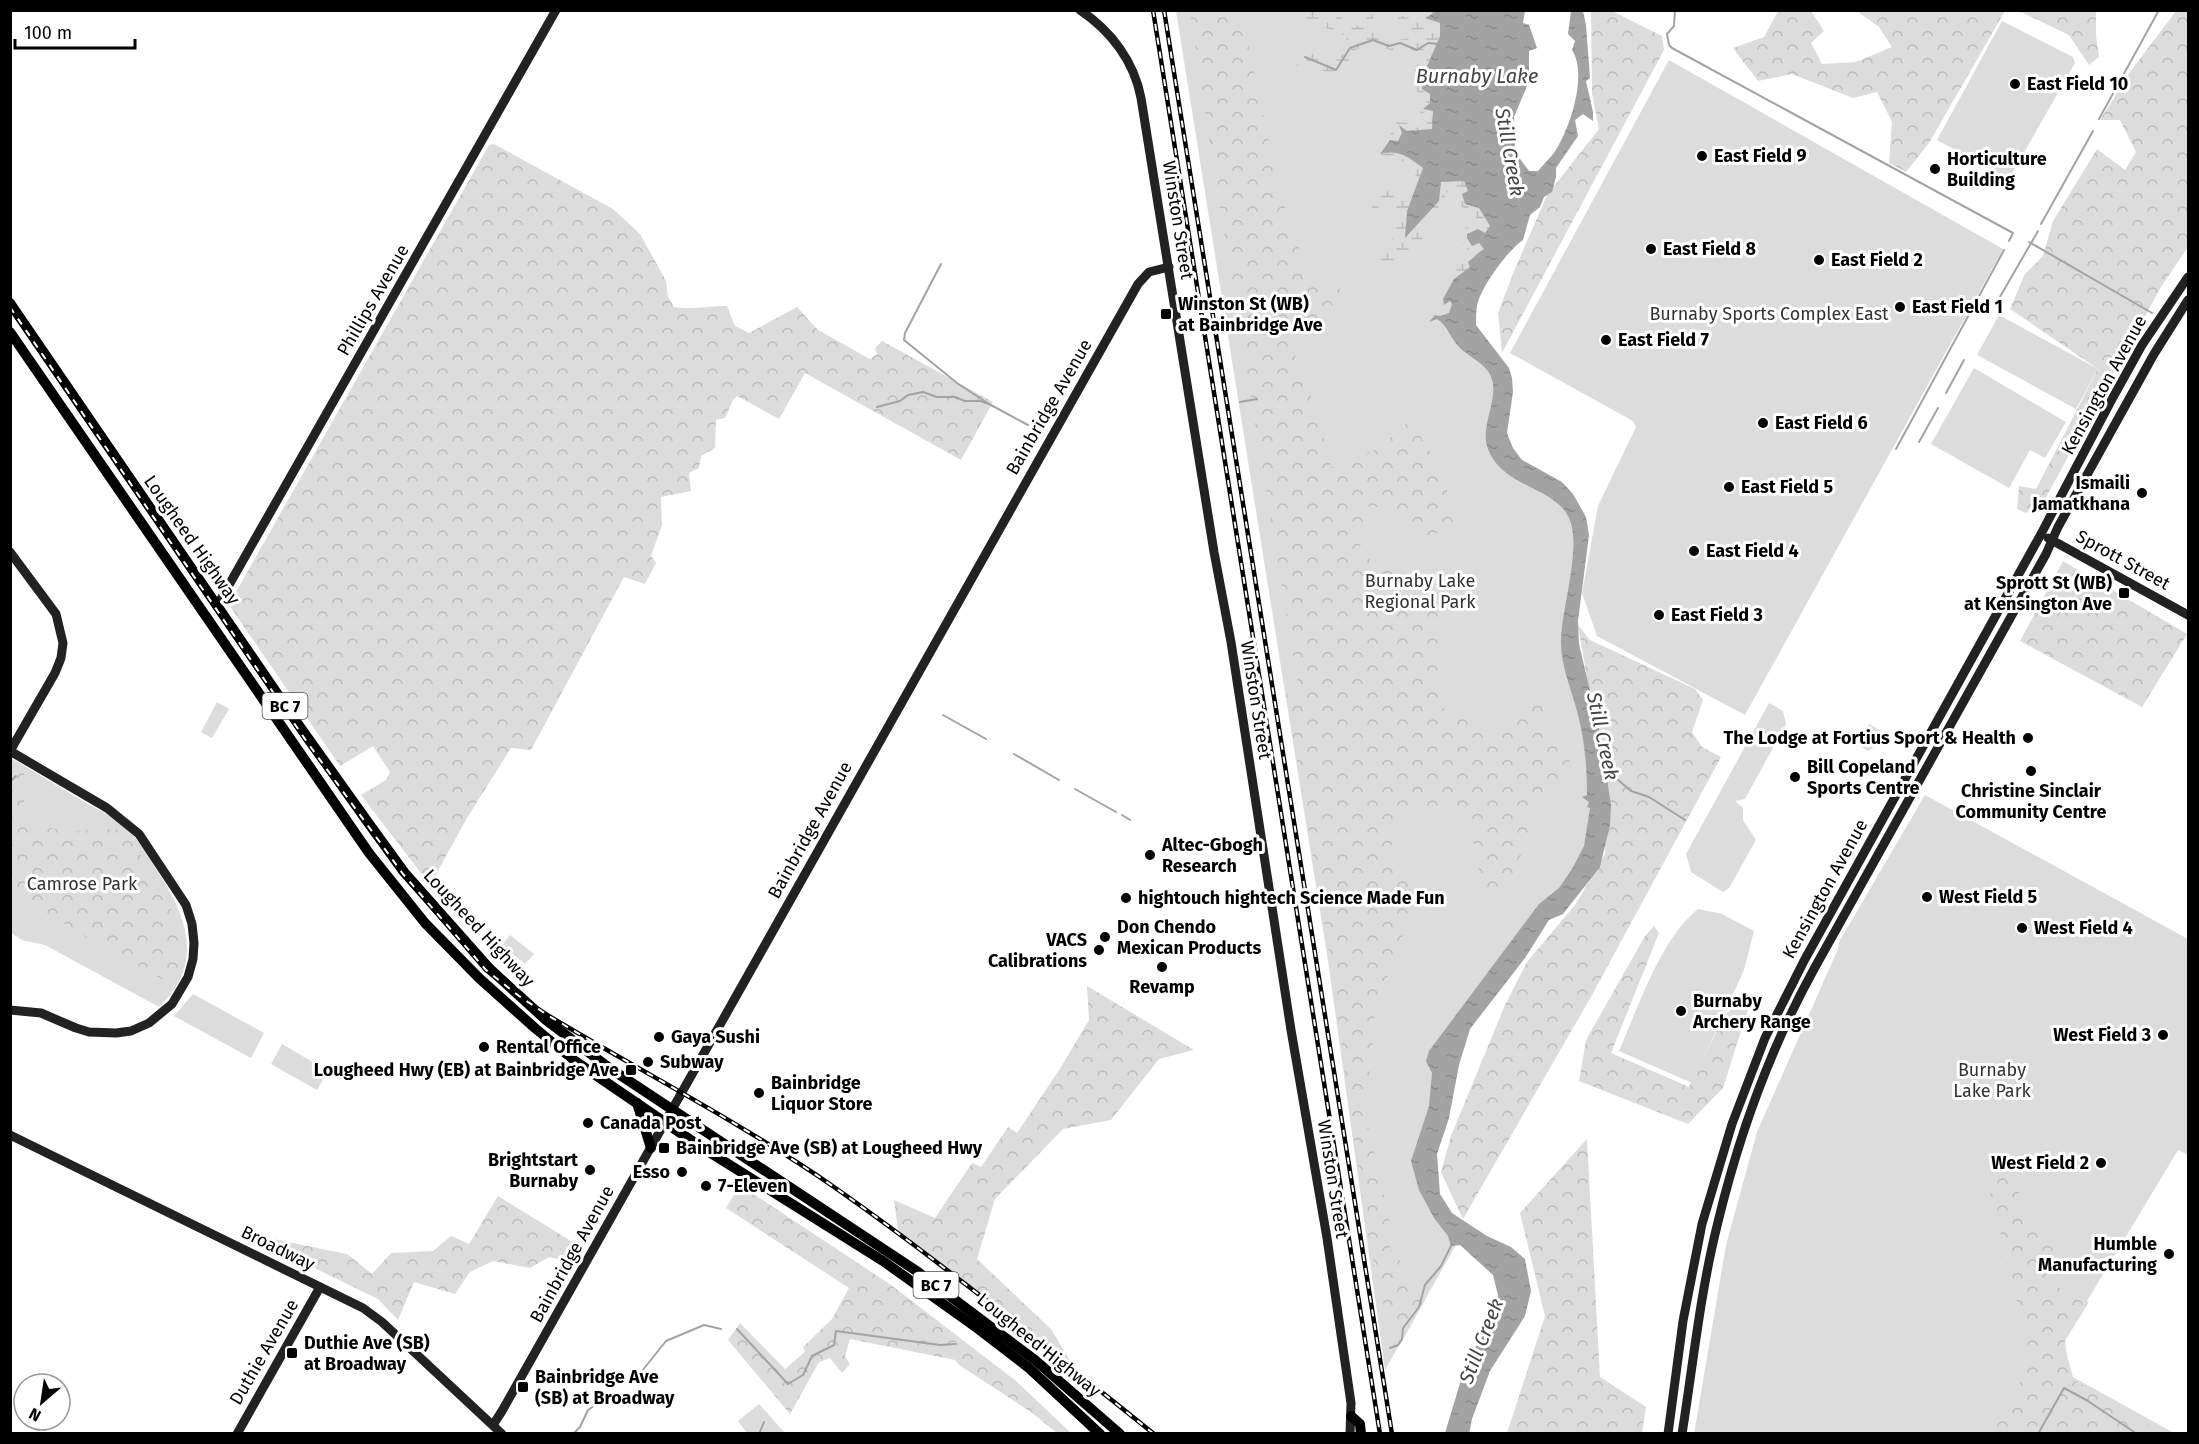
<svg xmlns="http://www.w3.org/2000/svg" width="2199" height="1444" font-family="'Fira Sans',sans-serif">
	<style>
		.green { fill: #dcdcdc }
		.forest { fill: url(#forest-crowns) }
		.wetland { fill: url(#wetland-marsh) }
		.water { fill: url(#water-ripples) }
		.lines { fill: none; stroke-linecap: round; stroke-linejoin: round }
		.stream { stroke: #a3a3a3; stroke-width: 2 }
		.secondary { stroke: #222; stroke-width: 9 }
		.primary { stroke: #000; stroke-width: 10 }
		.rail-casing { stroke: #000; stroke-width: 4.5 }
		.rail { stroke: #fff; stroke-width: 2; stroke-dasharray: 7; stroke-linecap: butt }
		.poi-dot { fill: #000; stroke: #fff; stroke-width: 2 }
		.labels { text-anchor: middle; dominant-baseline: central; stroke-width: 6; stroke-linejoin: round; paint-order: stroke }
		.shield { fill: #fff; stroke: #4c4c4c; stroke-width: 1.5 }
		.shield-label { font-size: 16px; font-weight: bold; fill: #000 }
		.poi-label { font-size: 18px; font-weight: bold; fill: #000; stroke: #fff; text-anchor: start }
		.street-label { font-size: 18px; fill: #000; stroke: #fff }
		.park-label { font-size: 18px; fill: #333; stroke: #fff }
		.water-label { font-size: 20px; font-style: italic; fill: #444; stroke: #fff }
	</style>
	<defs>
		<pattern id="forest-crowns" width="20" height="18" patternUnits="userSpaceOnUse" patternTransform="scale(1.5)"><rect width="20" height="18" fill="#dcdcdc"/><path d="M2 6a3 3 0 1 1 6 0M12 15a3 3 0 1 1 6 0" fill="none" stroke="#bbb"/></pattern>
		<pattern id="wetland-marsh" width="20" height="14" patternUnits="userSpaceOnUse" patternTransform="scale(1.5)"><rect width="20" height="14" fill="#dcdcdc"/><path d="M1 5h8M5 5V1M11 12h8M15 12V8" fill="none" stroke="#bbb"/></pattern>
		<pattern id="water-ripples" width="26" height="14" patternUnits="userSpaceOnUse" patternTransform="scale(1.5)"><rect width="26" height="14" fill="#a3a3a3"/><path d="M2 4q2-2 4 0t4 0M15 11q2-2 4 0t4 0" fill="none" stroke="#8b8b8b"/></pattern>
	</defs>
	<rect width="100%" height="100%" fill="#fff"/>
	<g class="green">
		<path d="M1176,11H1483L1499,221L1451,320L1494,374L1495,392L1493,436L1573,519L1574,563L1565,645L1586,734L1595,830L1569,881L1441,1046L1419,1173L1456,1245L1385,1370L1328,961Z"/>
		<path d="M2002,21L2073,57L2075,63L2009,179L1937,140Z"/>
		<path d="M1669,60L2003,249L1745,715L1597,636L1582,593L1598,506L1636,427L1633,421L1510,353Z"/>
		<path d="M1999,315L2098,369L2076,409L1977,355Z"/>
		<path d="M1974,368L2066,422L2045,458L2030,450L2009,488L1931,444Z"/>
		<path d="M217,702L229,709L212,738L201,732Z"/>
		<path d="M1769,703L1783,711L1786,724L1745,799L1735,801L1743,808V820L1756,840L1729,888L1723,892L1691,872L1686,854Z"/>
		<path d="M1869,724L1887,734L1883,741L1868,751L1858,745Z"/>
		<path d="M11,758C36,773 61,788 86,803C99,810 114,817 125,827C140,840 150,858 160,875C189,921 203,965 159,1007L45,945L22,940L11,933Z"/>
		<path d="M1925,795L2188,939V1155L2178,1150L2063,1341L2073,1377L2174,1433L1694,1434L1726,1245L1757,1132L1838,949L1839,942Z"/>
		<path d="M1698,909L1722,914L1754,931L1744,970L1692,1083L1619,1051C1638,1008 1661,938 1698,909Z"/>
		<path d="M510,935L534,954L525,964L502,945Z"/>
		<path d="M193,994L264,1033L251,1058L174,1016Z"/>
		<path d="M282,1044L328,1071L317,1090L271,1064Z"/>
		<path d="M759,1404L785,1433H747L738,1421Z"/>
	</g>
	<g class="forest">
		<path d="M1190,11H1241L1280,194L1308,274L1346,292L1291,344L1318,416L1331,467L1377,449L1410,420L1440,467L1458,528L1428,535L1391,508L1365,506L1360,549L1372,562L1442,592V652L1437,705L1489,731L1536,700L1551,707L1538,725L1560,733L1572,768L1566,780L1540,793L1519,861L1496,910L1475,860L1471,812L1438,811L1400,816L1391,847L1415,901L1375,1011L1366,1117L1390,1223V1248L1407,1270L1425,1300L1400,1345L1387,1319L1369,1241L1351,1123L1333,977L1286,694L1298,685L1218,197Z"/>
		<path d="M1591,11H1612L1662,36L1664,50L1502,353L1498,313L1515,269L1547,195L1599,129L1592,94Z"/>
		<path d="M1778,11H1811L1824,31L1811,43L1822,64L1856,62L1892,47L1879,27L1857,11H2005L1929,143L1906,172L1889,163L1892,122L1877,92L1853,98L1792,74L1758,81L1733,48L1764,37Z"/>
		<path d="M2019,11H2096V35L2099,57L2089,65L2069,35Z"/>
		<path d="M2176,11H2188V247L2161,287L2045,499L2026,513L2017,509L2019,486L2036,489L2098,369L2010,309L2025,274L2043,256L2053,221L2097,149L2125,170L2136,152L2120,120H2100L2130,72Z"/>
		<path d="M494,144L613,209L640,234L666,281L668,297L674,307C691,310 710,306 727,306L735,326L749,333L797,307L818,330L870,359L877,354L875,348L882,341L993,402L961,460L805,373L779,419L737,396L733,400L725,418L716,420L715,448L701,456L699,468L689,473L691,491L661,497L662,525L651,556L656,563L645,584L624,577L531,750L511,748L467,818L430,885L361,795L386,780L390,772L373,746L340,766L231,608L232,599L489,145Z"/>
		<path d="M2063,561L2187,634L2142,707L2020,641Z"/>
		<path d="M1578,625L1590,640L1695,689L1703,700L1692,732L1702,747L1721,757L1592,995L1463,1219L1441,1172L1451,1136L1505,1005L1527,962L1575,905L1605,854L1606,790Z"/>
		<path d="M10,768L23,771L28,789L20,816L34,832L43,827L74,832L96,828L120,830C151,862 201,940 171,984L90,940L27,900L11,894Z"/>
		<path d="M1654,926L1659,933L1611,1053L1689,1087L1722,1020L1738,1000L1749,1006L1723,1088L1688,1124L1579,1081L1586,1040L1645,936Z"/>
		<path d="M1087,986L1194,1050L1159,1059L1111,1120L1063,1129L995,1199L977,1259L1051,1329L1072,1364L898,1231L894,1200L935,1218L972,1163L981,1167L1008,1127L1017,1133L1061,1067L1089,1020Z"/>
		<path d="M1587,1139L1600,1377L1646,1407L1642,1433H1507L1545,1316L1520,1213Z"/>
		<path d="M2013,1162L2023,1213L2047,1243L2060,1247L2043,1280L2089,1302L2065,1341L2069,1377L2160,1433H1987L2022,1379L2030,1354L1984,1169Z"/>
		<path d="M740,1185L891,1285L1016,1381L1071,1433H1057L1031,1412L959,1365L955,1360L850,1339L845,1356L850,1364L842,1373L830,1358L819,1362L790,1414L728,1340L740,1323L785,1369L805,1352L803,1347L832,1319L849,1288L726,1208Z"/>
		<path d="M498,1196L571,1241L583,1244L570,1262L549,1257L530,1268L493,1261L470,1272L455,1294L414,1282L398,1320L378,1299L269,1246L273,1239L347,1254L372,1274L391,1253L433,1251L451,1236L469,1244Z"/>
	</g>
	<path class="wetland" d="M1311,11C1329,11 1345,19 1360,27L1363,22L1359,11H1371L1381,38L1397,40L1417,37L1419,35L1406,32L1396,22L1399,15L1418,18L1424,11H1456L1443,25L1439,27L1442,32L1437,41L1425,43L1432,47L1440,46L1487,125L1491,243L1459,285L1455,269L1466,256L1467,249L1460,240L1462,230L1475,224L1477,215L1460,206L1456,196L1463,189L1457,187L1448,191L1426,229L1421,242L1411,247L1406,258L1390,262L1380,273L1377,256L1395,235L1398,212L1390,207L1371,210L1376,198L1388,191L1409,197L1415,182L1416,168L1400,160L1380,161L1377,155C1381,143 1394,135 1395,122L1425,124L1428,120L1419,111L1424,97L1417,91L1418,79L1407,54L1375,46L1356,49L1346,72C1330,78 1327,71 1313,66C1307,64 1299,66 1292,66L1287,61L1299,51L1314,54L1331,64L1336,59L1347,38C1335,25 1309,31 1304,12Z"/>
	<path class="water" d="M1433,11H1525L1523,23L1529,25L1537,48L1529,51V81L1514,117L1515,152L1529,171H1538C1543,165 1549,159 1554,153C1570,129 1588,75 1572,50L1575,41L1568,34L1571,11H1583L1586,25L1590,78L1586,81L1593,112V121L1583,114L1575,120L1578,136L1556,168V177L1552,192L1544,197L1540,207L1530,215L1523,240C1508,250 1480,288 1477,306C1476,312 1476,319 1476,325L1509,368L1512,378L1513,392L1507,433L1513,448L1522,460L1562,482L1573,494L1586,517L1589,535L1578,621L1579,644L1605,754V766L1617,779H1607L1611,805L1610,825L1600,867L1563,914L1549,920L1525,958L1470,1029L1459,1065L1449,1118L1437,1154L1440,1194L1452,1213L1487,1236L1511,1247L1525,1259L1531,1291L1525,1316L1490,1371L1472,1419L1469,1434L1445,1433L1467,1360L1489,1326L1498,1295L1493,1275L1460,1245L1451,1246L1448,1236L1434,1218L1419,1190L1411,1161L1429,1106L1432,1073L1426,1061L1429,1051L1539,904L1559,888L1572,869L1584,846L1590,808L1587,807L1589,802L1582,797L1587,795C1587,769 1585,744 1579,719C1573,692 1560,667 1561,639C1562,607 1582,546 1569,518C1554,486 1503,488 1488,449C1478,423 1505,393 1487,370C1480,361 1467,355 1459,347C1450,338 1448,326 1437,319L1429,322L1435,315L1440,316L1449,313L1452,304L1450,301L1444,305L1443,299L1454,279L1470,267L1468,262C1474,258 1477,253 1484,249L1479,243L1472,246L1467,238V234L1478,229L1485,233L1490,226L1479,208L1465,204L1462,194L1468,191L1464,181L1441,182L1439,201L1405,238L1407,211L1423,168C1408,157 1399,149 1380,154L1390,140L1398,141L1402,133L1399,125L1407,131L1432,129L1433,111L1423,109L1430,103V94L1422,89L1425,71L1440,36V23L1425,18L1434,13Z"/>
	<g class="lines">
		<g class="stream">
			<path d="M1675,10L1674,26L1667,34L1669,45L1672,48L2013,233L2009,241"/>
			<path d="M1305,57L1336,70L1350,48L1373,40L1389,46L1400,43L1417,50L1428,43L1439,44"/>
			<path d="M2099,119L2159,10"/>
			<path d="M2041,224L2093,131"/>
			<path d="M2029,242L2152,313"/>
			<path d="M941,264L905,333L904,340L957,383L989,404"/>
			<path d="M1997,302L2038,231"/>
			<path d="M1946,393L1964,360"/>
			<path d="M1240,402L1257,399"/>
			<path d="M877,407L900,401L908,395L923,392L937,397H955L965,401H980L989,404L1028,425"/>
			<path d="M1919,442L1938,408"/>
			<path d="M1896,449L2004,250"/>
			<path d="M943,715L986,739"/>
			<path d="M1014,754L1059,780"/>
			<path d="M1617,779L1631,791L1649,797L1685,820"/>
			<path d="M10,782L16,776"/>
			<path d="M1075,789L1116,812"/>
			<path d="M1122,815L1130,820"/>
			<path d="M737,1329L788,1384L803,1375L812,1356L834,1345L836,1331L940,1345L955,1344"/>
			<path d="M1390,1348L1398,1345L1402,1339L1403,1328L1419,1307L1425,1285L1441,1266L1451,1246"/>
			<path d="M642,1371L666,1341L704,1325L721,1329"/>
			<path d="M573,1434L580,1427L588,1410L611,1394"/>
			<path d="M759,1434L764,1422"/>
			<path d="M2038,1434L2064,1388L2088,1401L2137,1434"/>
		</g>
		<g class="secondary">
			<path d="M1080,10C1111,31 1134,61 1141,98L1214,552L1231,642L1291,1030L1327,1238L1351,1403L1350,1434"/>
			<path d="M2048,538L2188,615"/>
			<path d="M10,552L56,614L63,643L61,658L55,673L10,751"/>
			<path d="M217,606L556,10"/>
			<path d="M10,751L107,808L139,834L186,905L192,924L194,943L193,959L188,977L172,1004L149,1023L131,1031L116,1033L89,1032L76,1028L41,1013L10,1010"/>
			<path d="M10,1135L363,1308L382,1322L502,1434"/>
			<path d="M493,1425L502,1411L1138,284L1149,272L1169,267"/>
			<path d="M237,1434L320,1287"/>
			<path d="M1668,1434L1683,1321L1702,1224L1732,1124L1765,1038L1805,959L2041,534L2111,401L2142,345L2188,277"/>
			<path d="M1682,1434C1693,1365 1700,1294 1717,1226C1738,1138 1770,1049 1814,969L2046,554L2058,527L2154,354L2188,300"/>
		</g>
		<g class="primary">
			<path d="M10,303L298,724L367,821L404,872L490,969L546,1020L608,1067L918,1272L1035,1360L1120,1434"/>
			<path d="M10,332L369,853L425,923L479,978L536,1029L575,1061L701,1147L883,1261L977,1328L1029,1368L1100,1434"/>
			<path d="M637,1103L651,1148"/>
			<path d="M1351,1416L1360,1424L1361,1434"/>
		</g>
		<g class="rail-casing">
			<g id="rail">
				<path d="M1153,10L1380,1434"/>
				<path d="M1164,10L1392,1434"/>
				<path d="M10,307L307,742L403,874L486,970L519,996L549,1016C644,1073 743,1124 834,1187C944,1264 1049,1350 1154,1434"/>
			</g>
		</g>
		<use href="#rail" class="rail"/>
	</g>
	<g class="poi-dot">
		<circle cx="2015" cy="84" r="6"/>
		<circle cx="1702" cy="156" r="6"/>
		<circle cx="1935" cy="169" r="6"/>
		<circle cx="1651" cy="249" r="6"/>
		<circle cx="1819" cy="260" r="6"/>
		<circle cx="1900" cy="307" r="6"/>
		<rect x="1160" y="308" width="12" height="12" rx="3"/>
		<circle cx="1606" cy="340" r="6"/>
		<circle cx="1763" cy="423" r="6"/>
		<circle cx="1729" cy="487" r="6"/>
		<circle cx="2142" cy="493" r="6"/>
		<circle cx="1694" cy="551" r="6"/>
		<rect x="2118" y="587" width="12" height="12" rx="3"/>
		<circle cx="1659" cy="615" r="6"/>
		<circle cx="2028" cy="738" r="6"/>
		<circle cx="2031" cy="771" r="6"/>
		<circle cx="1795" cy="777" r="6"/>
		<circle cx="1150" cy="855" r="6"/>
		<circle cx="1927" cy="897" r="6"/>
		<circle cx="1126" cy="898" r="6"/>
		<circle cx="2022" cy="928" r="6"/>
		<circle cx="1105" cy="937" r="6"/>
		<circle cx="1099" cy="950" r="6"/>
		<circle cx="1162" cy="967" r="6"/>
		<circle cx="1681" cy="1011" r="6"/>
		<circle cx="2163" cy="1035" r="6"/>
		<circle cx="659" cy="1037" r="6"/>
		<circle cx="484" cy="1047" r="6"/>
		<circle cx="648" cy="1062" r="6"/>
		<rect x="625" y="1064" width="12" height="12" rx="3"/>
		<circle cx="759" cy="1093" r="6"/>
		<circle cx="588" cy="1123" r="6"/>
		<rect x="658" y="1142" width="12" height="12" rx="3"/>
		<circle cx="2101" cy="1163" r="6"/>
		<circle cx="590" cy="1170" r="6"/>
		<circle cx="682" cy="1172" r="6"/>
		<circle cx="706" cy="1186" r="6"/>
		<circle cx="2169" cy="1254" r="6"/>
		<rect x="286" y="1347" width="12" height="12" rx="3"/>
		<rect x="517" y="1381" width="12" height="12" rx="3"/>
	</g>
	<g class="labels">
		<g class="shield">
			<rect x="262.5" y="693" width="45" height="26" rx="4.5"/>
			<rect x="913.5" y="1272" width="45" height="26" rx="4.5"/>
		</g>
		<g class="shield-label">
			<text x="285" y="706">BC 7</text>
			<text x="936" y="1285">BC 7</text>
		</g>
		<g class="poi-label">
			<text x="2027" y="84">East Field 10</text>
			<text x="1714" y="156">East Field 9</text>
			<text x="1947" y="159">Horticulture<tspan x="1947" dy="21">Building</tspan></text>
			<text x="1663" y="249">East Field 8</text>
			<text x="1831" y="260">East Field 2</text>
			<text x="1178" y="304">Winston St (WB)<tspan x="1178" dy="21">at Bainbridge Ave</tspan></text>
			<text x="1912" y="307">East Field 1</text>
			<text x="1618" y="340">East Field 7</text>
			<text x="1775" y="423">East Field 6</text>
			<text x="2130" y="483" text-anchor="end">Ismaili<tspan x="2130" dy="21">Jamatkhana</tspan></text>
			<text x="1741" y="487">East Field 5</text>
			<text x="1706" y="551">East Field 4</text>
			<text x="2112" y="583" text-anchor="end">Sprott St (WB)<tspan x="2112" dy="21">at Kensington Ave</tspan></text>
			<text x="1671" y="615">East Field 3</text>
			<text x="2016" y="738" text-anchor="end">The Lodge at Fortius Sport &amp; Health</text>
			<text x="1807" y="767">Bill Copeland<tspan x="1807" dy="21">Sports Centre</tspan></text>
			<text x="2031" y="791" text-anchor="middle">Christine Sinclair<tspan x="2031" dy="21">Community Centre</tspan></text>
			<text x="1162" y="845">Altec-Gbogh<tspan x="1162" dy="21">Research</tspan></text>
			<text x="1939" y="897">West Field 5</text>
			<text x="1138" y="898">hightouch hightech Science Made Fun</text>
			<text x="1117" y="927">Don Chendo<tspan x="1117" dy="21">Mexican Products</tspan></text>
			<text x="2034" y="928">West Field 4</text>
			<text x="1087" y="940" text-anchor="end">VACS<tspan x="1087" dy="21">Calibrations</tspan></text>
			<text x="1162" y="987" text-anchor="middle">Revamp</text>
			<text x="1693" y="1001">Burnaby<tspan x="1693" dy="21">Archery Range</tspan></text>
			<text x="2151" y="1035" text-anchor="end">West Field 3</text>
			<text x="671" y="1037">Gaya Sushi</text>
			<text x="496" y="1047">Rental Office</text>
			<text x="660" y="1062">Subway</text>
			<text x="619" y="1070" text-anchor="end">Lougheed Hwy (EB) at Bainbridge Ave</text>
			<text x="771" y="1083">Bainbridge<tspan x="771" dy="21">Liquor Store</tspan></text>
			<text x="600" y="1123">Canada Post</text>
			<text x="676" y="1148">Bainbridge Ave (SB) at Lougheed Hwy</text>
			<text x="578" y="1160" text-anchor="end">Brightstart<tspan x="578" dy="21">Burnaby</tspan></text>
			<text x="2089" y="1163" text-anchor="end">West Field 2</text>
			<text x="670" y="1172" text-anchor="end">Esso</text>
			<text x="718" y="1186">7-Eleven</text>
			<text x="2157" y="1244" text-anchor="end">Humble<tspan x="2157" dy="21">Manufacturing</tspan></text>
			<text x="304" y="1343">Duthie Ave (SB)<tspan x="304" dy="21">at Broadway</tspan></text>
			<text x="535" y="1377">Bainbridge Ave<tspan x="535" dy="21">(SB) at Broadway</tspan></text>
		</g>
		<g class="street-label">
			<text transform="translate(1178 220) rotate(81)">Winston Street</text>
			<text transform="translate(373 300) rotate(-60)">Phillips Avenue</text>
			<text transform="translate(2104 385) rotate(-61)">Kensington Avenue</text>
			<text transform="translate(1049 407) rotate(-60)">Bainbridge Avenue</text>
			<text transform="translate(192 540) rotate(55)">Lougheed Highway</text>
			<text transform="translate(2123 560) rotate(29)">Sprott Street</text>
			<text transform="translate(1256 700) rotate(81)">Winston Street</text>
			<text transform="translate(810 830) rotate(-61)">Bainbridge Avenue</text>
			<text transform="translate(1825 889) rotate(-61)">Kensington Avenue</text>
			<text transform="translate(479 928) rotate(47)">Lougheed Highway</text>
			<text transform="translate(1333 1179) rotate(81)">Winston Street</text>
			<text transform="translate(278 1248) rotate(26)">Broadway</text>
			<text transform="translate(572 1254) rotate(-61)">Bainbridge Avenue</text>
			<text transform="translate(1039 1345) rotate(39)">Lougheed Highway</text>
			<text transform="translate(264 1352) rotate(-60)">Duthie Avenue</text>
		</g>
		<g class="park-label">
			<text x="1769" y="314">Burnaby Sports Complex East</text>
			<text x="1420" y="581">Burnaby Lake<tspan x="1420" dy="21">Regional Park</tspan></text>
			<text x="82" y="884">Camrose Park</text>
			<text x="1992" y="1070">Burnaby<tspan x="1992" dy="21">Lake Park</tspan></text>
		</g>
		<g class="water-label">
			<text x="1477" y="76">Burnaby Lake</text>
			<text transform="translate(1510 152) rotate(80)">Still Creek</text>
			<text transform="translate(1603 736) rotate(78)">Still Creek</text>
			<text transform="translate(1481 1341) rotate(-69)">Still Creek</text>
		</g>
	</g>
	<rect width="2199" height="1444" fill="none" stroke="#000000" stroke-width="24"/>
	<g transform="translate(42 1402) rotate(209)"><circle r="28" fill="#ffffff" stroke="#999999" stroke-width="1.5"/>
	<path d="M0-4.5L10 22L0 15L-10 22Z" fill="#000000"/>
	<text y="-9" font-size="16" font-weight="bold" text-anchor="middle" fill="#000000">N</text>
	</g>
	<path d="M15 39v9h120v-9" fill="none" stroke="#000000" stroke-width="3"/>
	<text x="24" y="39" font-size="18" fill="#000000" stroke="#ffffff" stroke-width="4.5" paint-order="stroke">100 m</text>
</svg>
